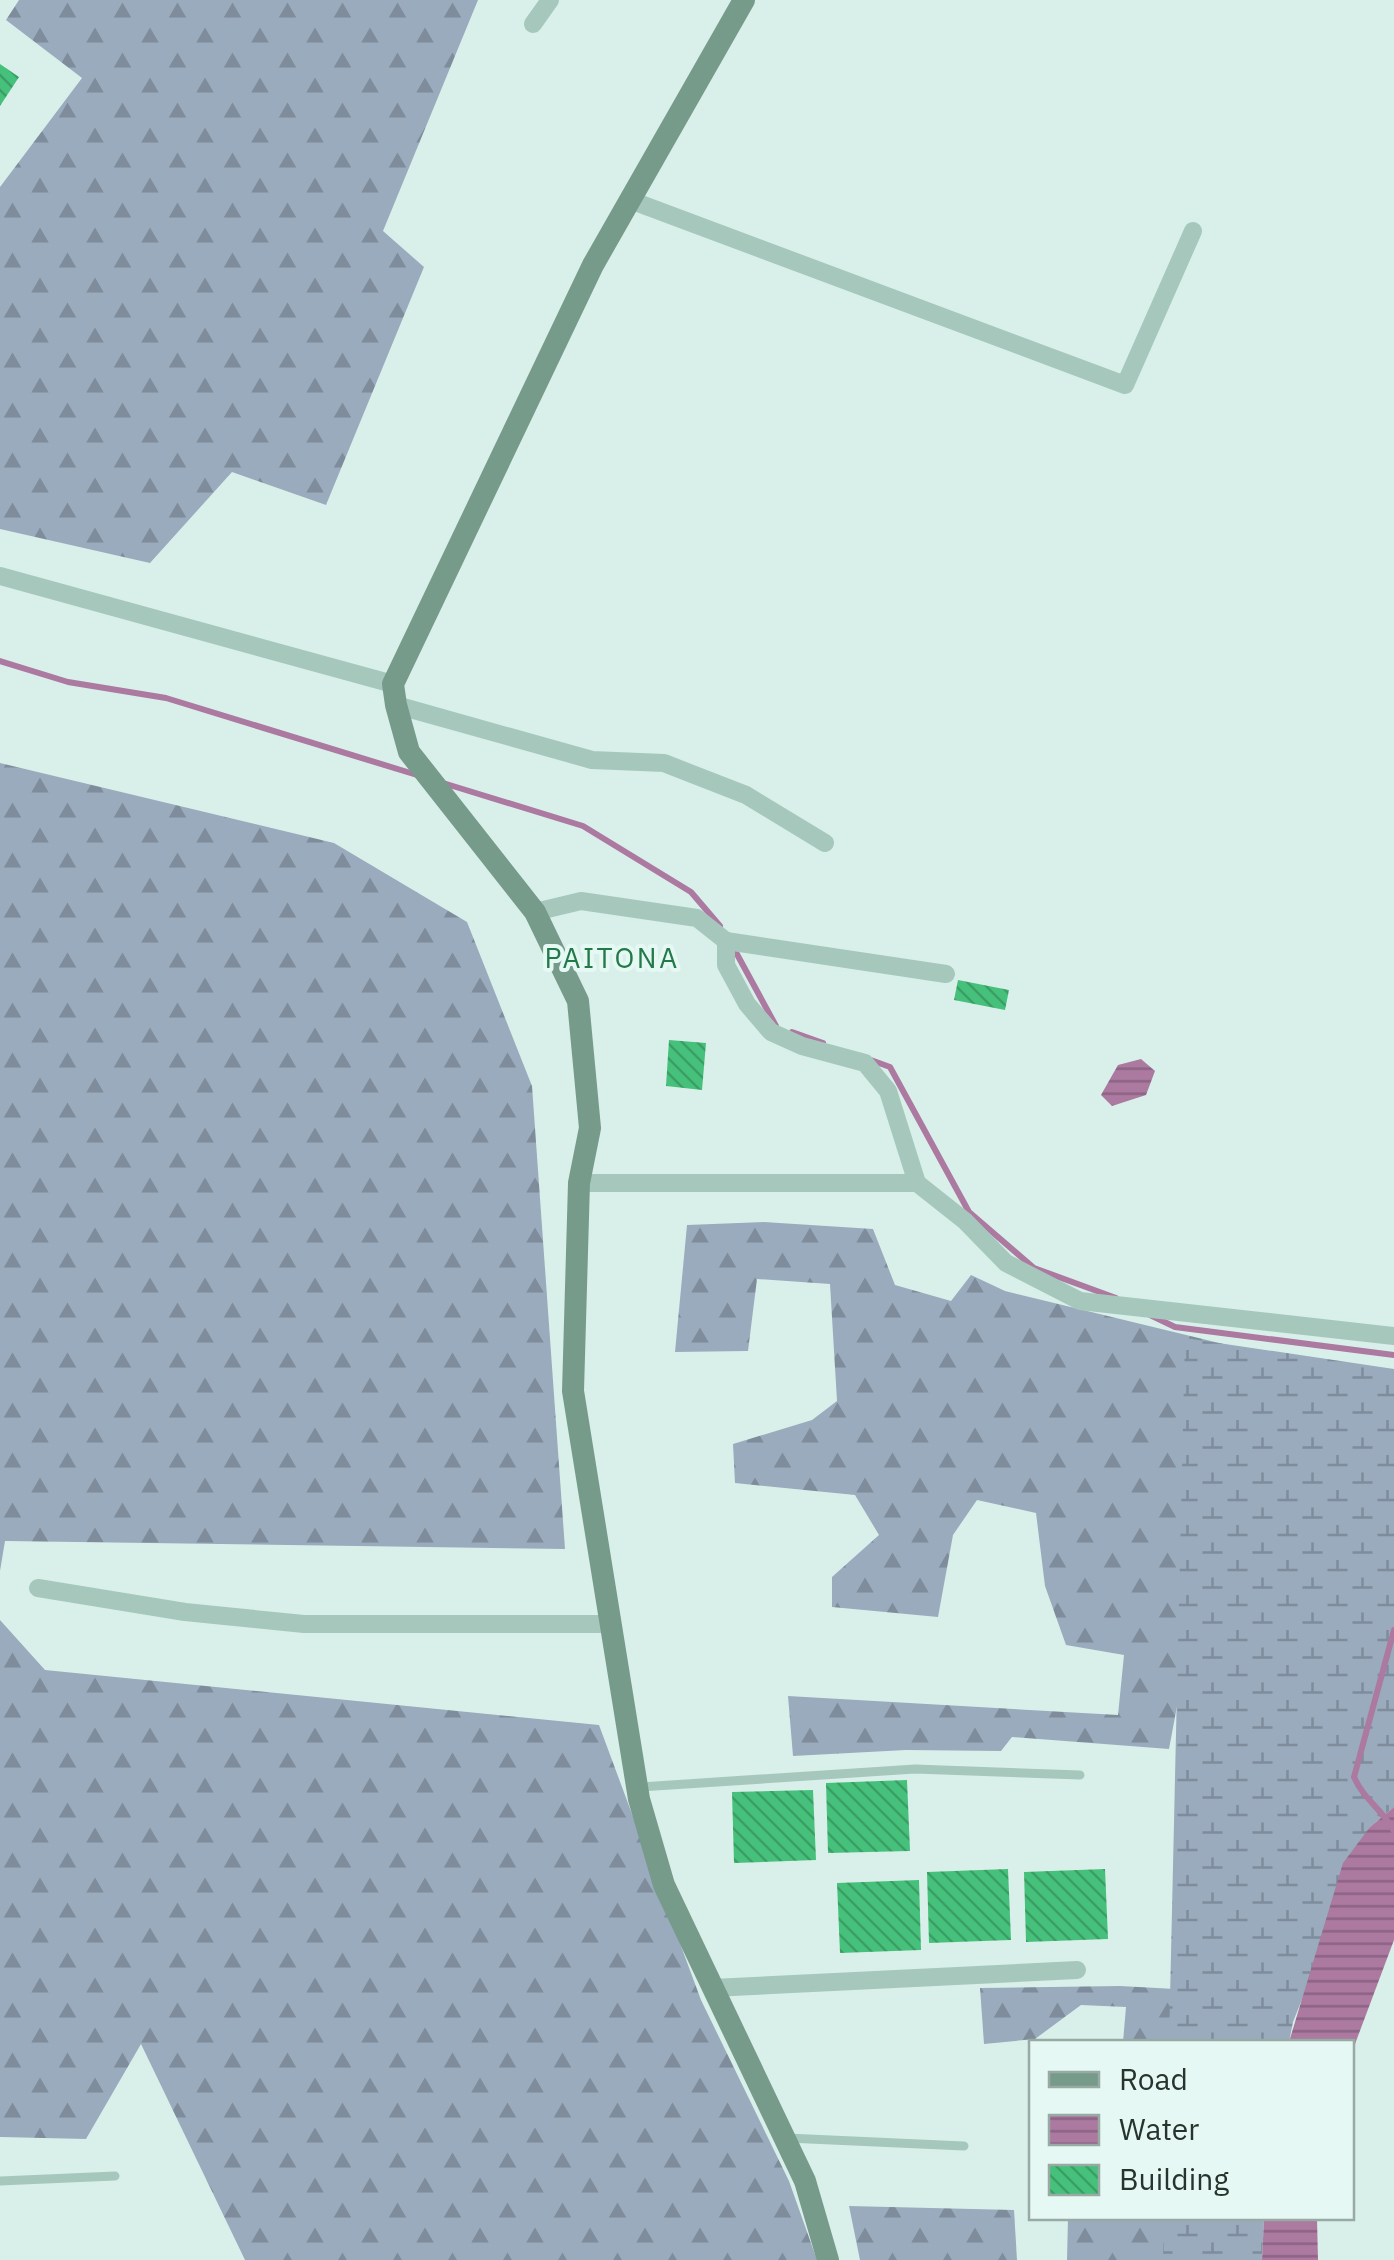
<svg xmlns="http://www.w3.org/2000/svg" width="1394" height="2260" font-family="'IBM Plex Sans',sans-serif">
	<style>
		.forest { fill: url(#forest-firs) }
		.wetland { fill: url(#wetland-marsh) }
		.water { fill: url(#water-rules) }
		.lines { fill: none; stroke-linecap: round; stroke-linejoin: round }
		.stream { stroke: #ac79a0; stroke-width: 6 }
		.building { fill: url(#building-back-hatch) }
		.lane { stroke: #a6c8bc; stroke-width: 9 }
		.street { stroke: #a6c8bc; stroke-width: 18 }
		.secondary { stroke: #779b8b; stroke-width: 22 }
		.labels { text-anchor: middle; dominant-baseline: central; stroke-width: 8; stroke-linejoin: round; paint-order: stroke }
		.neighbourhood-label { font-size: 28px; letter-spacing: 2.5px; fill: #227a48; stroke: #e5f8f3 }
	</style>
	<defs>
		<pattern id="forest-firs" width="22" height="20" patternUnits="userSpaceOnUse" patternTransform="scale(2.5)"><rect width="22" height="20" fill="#9aabbe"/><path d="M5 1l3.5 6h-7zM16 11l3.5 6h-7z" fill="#7e8c9b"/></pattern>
		<pattern id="wetland-marsh" width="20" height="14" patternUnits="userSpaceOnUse" patternTransform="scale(2.5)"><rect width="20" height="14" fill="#9aabbe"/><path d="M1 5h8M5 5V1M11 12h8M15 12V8" fill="none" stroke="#7e8c9b"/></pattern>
		<pattern id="water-rules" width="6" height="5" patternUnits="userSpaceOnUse" patternTransform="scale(2.5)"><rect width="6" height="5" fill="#ac79a0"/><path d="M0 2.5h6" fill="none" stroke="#8c6483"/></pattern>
		<pattern id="building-back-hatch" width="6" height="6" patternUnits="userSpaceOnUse" patternTransform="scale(2.5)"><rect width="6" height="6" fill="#46c17b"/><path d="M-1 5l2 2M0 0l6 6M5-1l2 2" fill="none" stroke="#3a9e65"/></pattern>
	</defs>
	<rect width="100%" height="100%" fill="#d9f0ea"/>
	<g class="forest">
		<path d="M19,0H478L383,231L424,267L326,505L232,472L150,563L0,529V187L82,78L6,20Z"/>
		<path d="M0,763L334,843L467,922L532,1086L565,1549L5,1541L0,1571Z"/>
		<path d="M764,1222L873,1229L895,1285L951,1301L971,1275L1005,1291L1244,1349L1169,1749L1012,1737L1001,1751L906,1750L793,1756L788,1696L1118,1715L1124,1655L1066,1645L1045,1586L1036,1513L977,1500L953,1535L938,1617L832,1607V1577L879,1535L855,1495L735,1483L733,1444L812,1420L837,1401L830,1284L757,1279L748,1351L675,1352L687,1225Z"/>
		<path d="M0,1620L45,1670L599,1725L701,2000L789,2181L817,2260H245L141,2044L86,2139L0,2137Z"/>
		<path d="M1120,1986L1175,1989L1177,2042H1123L1126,2007L1081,2005L1035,2039L984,2044L980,1988Z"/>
		<path d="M849,2206L1014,2210L1017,2260H860Z"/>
		<path d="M1068,2218H1171L1167,2260H1067Z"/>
	</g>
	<g class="wetland">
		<path d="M1185,1338L1394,1369V1807L1370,1827L1293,2022L1289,2042H1169Z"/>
		<path d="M1164,2218H1264L1262,2260H1163Z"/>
	</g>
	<g class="water">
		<path d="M1141,1059L1155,1071L1146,1095L1112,1106L1101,1095L1118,1065Z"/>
		<path d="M1394,1807V1940L1352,2052V2042H1289L1343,1863L1370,1827Z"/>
		<path d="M1264,2218H1317L1318,2260H1262Z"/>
	</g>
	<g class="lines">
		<g class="stream">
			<path d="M0,661L68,682L166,698L417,775"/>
			<path d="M443,783L583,826L691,892L720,926"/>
			<path d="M732,945L776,1026"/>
			<path d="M792,1032L823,1043"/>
			<path d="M868,1059L890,1067L969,1212L1034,1268L1116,1298"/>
			<path d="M1150,1315L1175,1327L1394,1355"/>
			<path d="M1394,1630L1354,1777C1364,1800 1382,1809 1394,1831"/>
		</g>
	</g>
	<g class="building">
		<path d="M0,64L19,77L0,106Z"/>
		<path d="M958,980L1009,990L1005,1010L954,1000Z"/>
		<path d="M669,1040L706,1043L702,1090L666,1086Z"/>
		<path d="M907,1780L910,1851L828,1853L826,1783Z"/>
		<path d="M813,1790L816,1860L734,1863L732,1792Z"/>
		<path d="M1008,1869L1011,1940L929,1943L927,1872Z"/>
		<path d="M1105,1869L1108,1939L1026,1942L1024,1872Z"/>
		<path d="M919,1880L921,1950L840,1953L837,1883Z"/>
	</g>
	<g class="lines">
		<g class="lane">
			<path d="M640,1787L915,1769L1080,1775"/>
			<path d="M787,2138L964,2146"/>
			<path d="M0,2181L115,2176"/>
		</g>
		<g class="street">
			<path d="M533,24L550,0"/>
			<path d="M630,200L1125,385L1193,231"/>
			<path d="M0,576L393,684"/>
			<path d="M396,705L592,760L664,763L746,795L825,843"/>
			<path d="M535,912L581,901L697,918L726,941V965L747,1004L771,1032L802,1046L865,1063L888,1091L917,1183"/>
			<path d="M726,941L946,974"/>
			<path d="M579,1183H917L965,1221L1006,1263L1080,1301L1394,1336"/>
			<path d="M38,1588L185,1612L304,1624H611"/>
			<path d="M713,1988L1077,1970"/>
		</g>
		<path class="secondary" d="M744,0L593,265L393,684L396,705L409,752L535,912L578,1001L590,1128L579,1183L573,1391L639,1799L664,1885L805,2181L828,2260"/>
	</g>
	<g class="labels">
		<g class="neighbourhood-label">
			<text x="612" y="957">PAITONA</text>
		</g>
	</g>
	<rect x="1029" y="2040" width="325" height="180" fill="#e5f8f3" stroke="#99aaa4" stroke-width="2.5"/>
	<rect x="1049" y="2072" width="50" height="15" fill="#779b8b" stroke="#99aaa4" stroke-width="2.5"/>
	<text x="1119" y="2090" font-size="30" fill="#27342d">Road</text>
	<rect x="1049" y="2115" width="50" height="30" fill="url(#water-rules)" stroke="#99aaa4" stroke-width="2.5"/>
	<text x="1119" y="2140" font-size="30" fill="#27342d">Water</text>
	<rect x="1049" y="2165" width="50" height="30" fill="url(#building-back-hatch)" stroke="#99aaa4" stroke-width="2.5"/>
	<text x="1119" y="2190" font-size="30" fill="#27342d">Building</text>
</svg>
